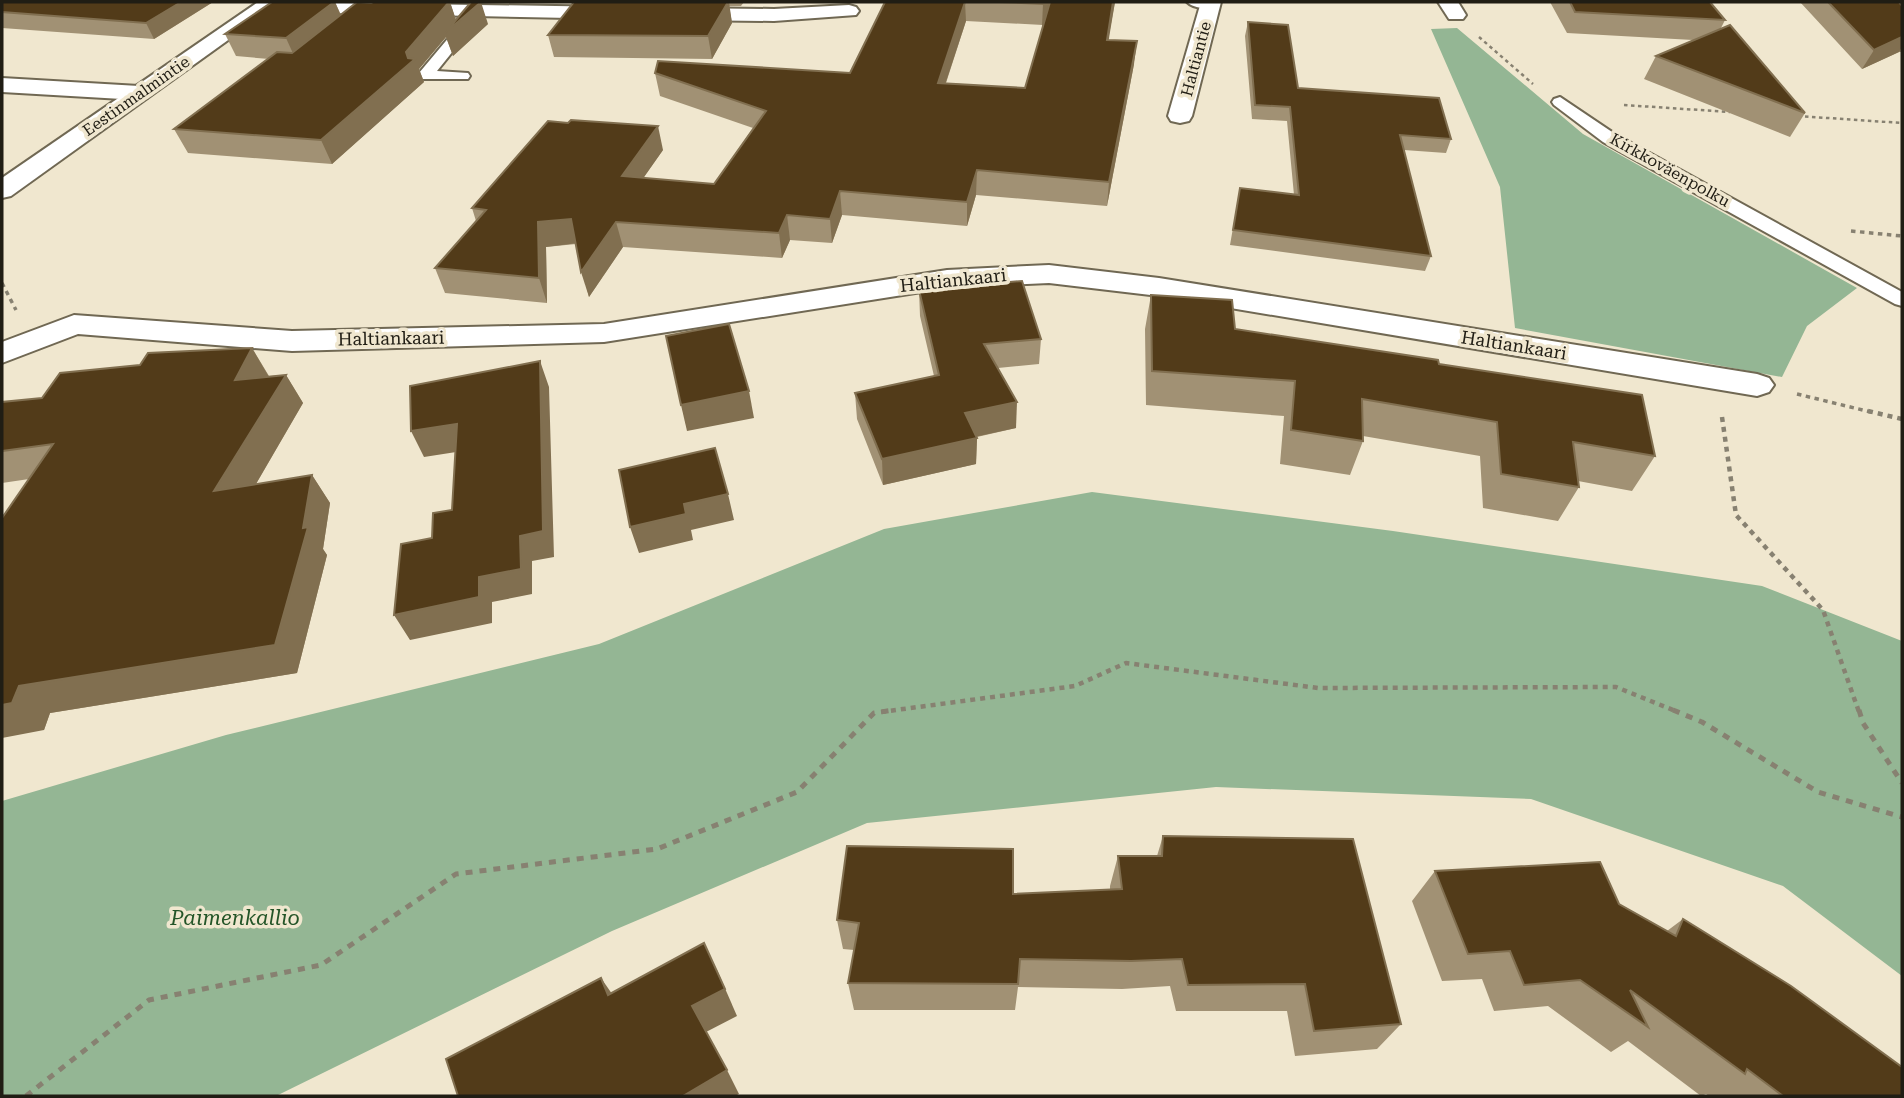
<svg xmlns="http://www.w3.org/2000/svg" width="1904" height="1098" font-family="'Roboto Serif',serif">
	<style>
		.forest { fill: #94b694 }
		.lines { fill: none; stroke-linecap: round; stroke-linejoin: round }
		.lane-casing { stroke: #706853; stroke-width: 4 }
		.street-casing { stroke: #706853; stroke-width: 4 }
		.secondary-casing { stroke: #706853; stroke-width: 4 }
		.path-far3 { stroke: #878171; stroke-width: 2.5; stroke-dasharray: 3.5 3.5; stroke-linecap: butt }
		.path-far2 { stroke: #878171; stroke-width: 3.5; stroke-dasharray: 4.5 4.5; stroke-linecap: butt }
		.path-far1 { stroke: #878171; stroke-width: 4.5; stroke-dasharray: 5 5; stroke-linecap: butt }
		.path { stroke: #878171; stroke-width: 5; stroke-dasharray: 7 7; stroke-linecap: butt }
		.lane { fill: #fff; fill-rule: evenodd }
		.street { fill: #fff; fill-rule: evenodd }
		.secondary { fill: #fff; fill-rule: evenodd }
		.wall { fill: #a19174; fill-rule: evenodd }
		.shaded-wall { fill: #816f50 }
		.building { fill: #523b19; stroke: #816f50; stroke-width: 2 }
		.labels { text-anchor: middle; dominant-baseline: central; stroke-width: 7; stroke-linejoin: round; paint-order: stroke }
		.far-street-label { font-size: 16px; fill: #201d14; stroke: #f0e7cf }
		.street-label { font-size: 18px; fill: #201d14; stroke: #f0e7cf }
		.near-park-label { font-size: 21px; font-style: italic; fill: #245528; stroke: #f0e7cf }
	</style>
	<rect width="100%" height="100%" fill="#f0e7cf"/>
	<g class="forest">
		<path d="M1457,28L1583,134L1857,288L1807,326L1782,377L1515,328L1500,187L1431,29Z"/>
		<path d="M1092,492L1393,531L1762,586L1902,641V976L1783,886L1531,799L1216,787L867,823L612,931L276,1096H2V801L226,735L599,644L884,529Z"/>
	</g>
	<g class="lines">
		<g class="lane-casing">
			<g id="lane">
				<path d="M1187,2H1217L1218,3C1211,10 1194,9 1187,2Z"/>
				<path d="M471,16L478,20L437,71L468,73L470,76L468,79H419L417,76L419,73L466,17Z"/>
				<path d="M1560,97L1615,134L1902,292V306L1895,304L1603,142L1554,105L1552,102L1554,99Z"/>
			</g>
		</g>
		<g class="street-casing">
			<g id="street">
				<path d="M277,2L620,7L627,9L630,13L627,17L620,19L284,12L277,10L274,6Z"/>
				<path d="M1201,2H1221L1192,116L1189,121L1180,123L1171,121L1168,116Z"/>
				<path d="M1438,2H1458L1466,15L1463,19H1449Z"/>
				<path d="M849,5L856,7L859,11L856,15L774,21L680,20L673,18L670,14L673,10L680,8L774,9Z"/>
				<path d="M2,78L139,86L147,88L151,93L147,98L139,100L2,92Z"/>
				<path d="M1049,265L1159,278L1757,374L1769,378L1774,385L1769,392L1757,396L1159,296L1049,283L947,288L604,342L292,351L78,334L2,363V342L74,315L292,331L604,324L947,270Z"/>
			</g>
		</g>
		<g class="secondary-casing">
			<path id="secondary" d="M258,2H281L11,196L2,198V178Z"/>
		</g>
		<g class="path-far3">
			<path d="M1479,37L1533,84"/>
			<path d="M1624,105L1730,112"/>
			<path d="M1798,116L1902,123"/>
		</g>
		<g class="path-far2">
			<path d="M1851,231L1902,236"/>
			<path d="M2,283L16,310"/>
			<path d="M1797,394L1875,413"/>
		</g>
		<g class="path-far1">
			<path d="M1868,411L1902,419"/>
			<path d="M1722,417L1736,515L1823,610L1859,712"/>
			<path d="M881,712L1075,686L1126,663L1318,688L1616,687L1678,712"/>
		</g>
		<g class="path">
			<path d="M1673,710L1702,722L1818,792L1902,817"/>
			<path d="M1859,710L1863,723L1902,783"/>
			<path d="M26,1096L149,1000L321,965L456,874L657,849L797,792L874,713L894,710"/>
		</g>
		<use href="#lane" class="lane"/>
		<use href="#street" class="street"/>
		<use href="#secondary" class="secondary"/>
	</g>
	<g class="wall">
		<path d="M2,2H213L154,39L2,28Z"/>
		<path d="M335,2L341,15L371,3L450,2L456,20L488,24L453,56L446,37L419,69L424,82L332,164L188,153L174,129L269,59L236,56L225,34Z"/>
		<path d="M574,2H744L741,6H729L732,23L712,59L554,57L548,35Z"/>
		<path d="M885,2H1115L1108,40L1134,64L1107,206L976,195L967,226L842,215L832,243L790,240L782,258L623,247L589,297L576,244L546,247L547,303L445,293L435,268L476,221L472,208L663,150L643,178L714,184L753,128L660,96L655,73H850ZM966,21L1043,25L1025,88L946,83Z"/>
		<path d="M1550,2H1710L1725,20L1721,28L1805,113L1790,137L1644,79L1656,56L1693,40L1567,33Z"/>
		<path d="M1800,2H1899L1902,6V52H1899L1862,69Z"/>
		<path d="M1248,22L1298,88L1451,139L1446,153L1404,150L1431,256L1425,271L1230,245L1240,188L1294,195L1287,121L1252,119L1245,36Z"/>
		<path d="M919,290L1041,339L1039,364L998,368L1016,428L977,437L976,464L883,485L857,419L855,393L934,376L920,316Z"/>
		<path d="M1151,295L1235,329L1439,364L1655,456L1632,491L1578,481L1579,487L1558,521L1483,508L1480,456L1363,436V441L1350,475L1280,464L1284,416L1146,405L1145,329Z"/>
		<path d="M252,348L269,376L286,375L303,403L256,484L312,475L330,503L323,549L327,555L297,673L50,713L44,730L29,479L2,483V402L42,398Z"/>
		<path d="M1163,836L1401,1024L1377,1049L1295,1056L1287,1011H1176L1170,986L1122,989L1018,987L1015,1010H854L848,983L854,950L843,949L837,920L1013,894L1110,890V886L1118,856H1157Z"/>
		<path d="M1435,871L1619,904L1667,931L1683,919L1902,1096H1709L1706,1094L1701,1096L1628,1041L1611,1052L1548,1006L1494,1011L1482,979L1442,981L1412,901Z"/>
	</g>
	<g class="shaded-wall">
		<path d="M181,2H213L154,39L146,23Z"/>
		<path d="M334,2H335L344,23L296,60L286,38Z"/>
		<path d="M450,2L457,23L481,2L488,24L453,56L446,37L419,69L424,82L332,164L321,140L406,52Z"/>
		<path d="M729,2L732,23L712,59L708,36Z"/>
		<path d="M965,2L966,21L938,106V83Z"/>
		<path d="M1048,2H1050L1049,22L1042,26L1043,4Z"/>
		<path d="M1113,2H1115L1105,62L1107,40Z"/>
		<path d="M1902,37V47L1899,52L1862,69L1874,50Z"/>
		<path d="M1137,41L1134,64L1107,206L1109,182Z"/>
		<path d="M658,126L663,150L628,200L622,176Z"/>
		<path d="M977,170L976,195L967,226V202Z"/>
		<path d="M840,191L842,215L832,243L830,219Z"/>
		<path d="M787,215L790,240L782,258L779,233Z"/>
		<path d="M571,219L578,243L546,247L547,303L539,278L538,222Z"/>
		<path d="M616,222L623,247L589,297L581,272Z"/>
		<path d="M252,348L269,377L235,380Z"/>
		<path d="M540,361L549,387L554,557L532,561V594L492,602V623L410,640L394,615L479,577L520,536Z"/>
		<path d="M286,375L303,403L235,520L214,491Z"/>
		<path d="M749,391L754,418L687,431L681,405Z"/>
		<path d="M1017,402L1016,428L965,439V413Z"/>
		<path d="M457,424L469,450L424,457L411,431Z"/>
		<path d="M977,438L976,464L883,485L882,459Z"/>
		<path d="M312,475L330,503L323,549L327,555L297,673L50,713L44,730L2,738V705L19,686L303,528Z"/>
		<path d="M728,494L734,520L691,530L693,540L639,553L630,527L684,504Z"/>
		<path d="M717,970L737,1016L706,1032L692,1006Z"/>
		<path d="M601,978L619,1004L608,995Z"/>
		<path d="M727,1070L739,1094L735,1096H683Z"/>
	</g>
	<g class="building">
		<path d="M2,2H181L146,23L2,12Z"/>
		<path d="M272,2H334L286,38L225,34Z"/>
		<path d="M357,2L371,3L373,2H449L406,52L408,58L415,59L321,140L174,129L277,52L292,53Z"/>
		<path d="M471,2H481L445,33Z"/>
		<path d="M574,2H728L708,36L548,35Z"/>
		<path d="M885,2H965L938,83L1025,88L1050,2H1113L1107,40L1137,41L1109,182L977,170L967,202L840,191L830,219L787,215L779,233L616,222L581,272L571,219L538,222L539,278L435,268L486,210L472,208L548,121L568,123L571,120L658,126L622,176L714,184L766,111L655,73L658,61L850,73Z"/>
		<path d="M999,2H1048L1043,4Z"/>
		<path d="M1570,2H1710L1725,20L1575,12Z"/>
		<path d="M1828,2H1899L1902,6V37L1874,50Z"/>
		<path d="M1248,22L1288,25L1298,88L1439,98L1451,139L1400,135L1431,256L1233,230L1240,188L1299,195L1290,107L1255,105Z"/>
		<path d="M1730,25L1805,113L1656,56Z"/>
		<path d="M1022,281L1041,339L984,344L1017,402L965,413L977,438L882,459L855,393L939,375L919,290Z"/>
		<path d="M1151,295L1232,300L1235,329L1438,360L1439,364L1642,395L1655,456L1573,442L1579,487L1501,474L1497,422L1362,399L1363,441L1291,430L1295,381L1152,371Z"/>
		<path d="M729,324L749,391L681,405L666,336Z"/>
		<path d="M252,348L235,380L286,375L214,491L312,475L303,528L308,527L275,645L19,686L12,703L2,705V518L53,444L2,451V402L42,398L60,373L140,365L148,353Z"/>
		<path d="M540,361L543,531L520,536L521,569L479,577V597L394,615L401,544L432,538L433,513L452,510L457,424L411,431L410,386Z"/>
		<path d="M715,448L728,494L684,504L686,514L630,527L619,470Z"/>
		<path d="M1163,836L1353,839L1401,1024L1314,1031L1305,984L1188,985L1182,959L1131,961L1020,959L1018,984L848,983L859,923L837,920L847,846L1013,849V894L1122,889L1118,856H1162Z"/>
		<path d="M1600,862L1619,904L1676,936L1683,919L1791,986L1902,1067V1096H1783L1747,1069L1745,1074L1630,990L1648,1027L1580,980L1524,985L1510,951L1468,954L1435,871Z"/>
		<path d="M704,943L725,989L692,1006L727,1070L683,1096H458L446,1059L601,978L608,995Z"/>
	</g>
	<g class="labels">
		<g class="far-street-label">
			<text transform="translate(1196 59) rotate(-75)">Haltiantie</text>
			<text transform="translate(136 96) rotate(-35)">Eestinmalmintie</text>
			<text transform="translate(1670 170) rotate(29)">Kirkkoväenpolku</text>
		</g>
		<g class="street-label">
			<text transform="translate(953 280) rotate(-6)">Haltiankaari</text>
			<text transform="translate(391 338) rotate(-1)">Haltiankaari</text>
			<text transform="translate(1514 345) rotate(9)">Haltiankaari</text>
		</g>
		<g class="near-park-label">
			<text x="235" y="918">Paimenkallio</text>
		</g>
	</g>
	<rect width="1904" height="1098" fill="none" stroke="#201d14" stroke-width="7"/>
</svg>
